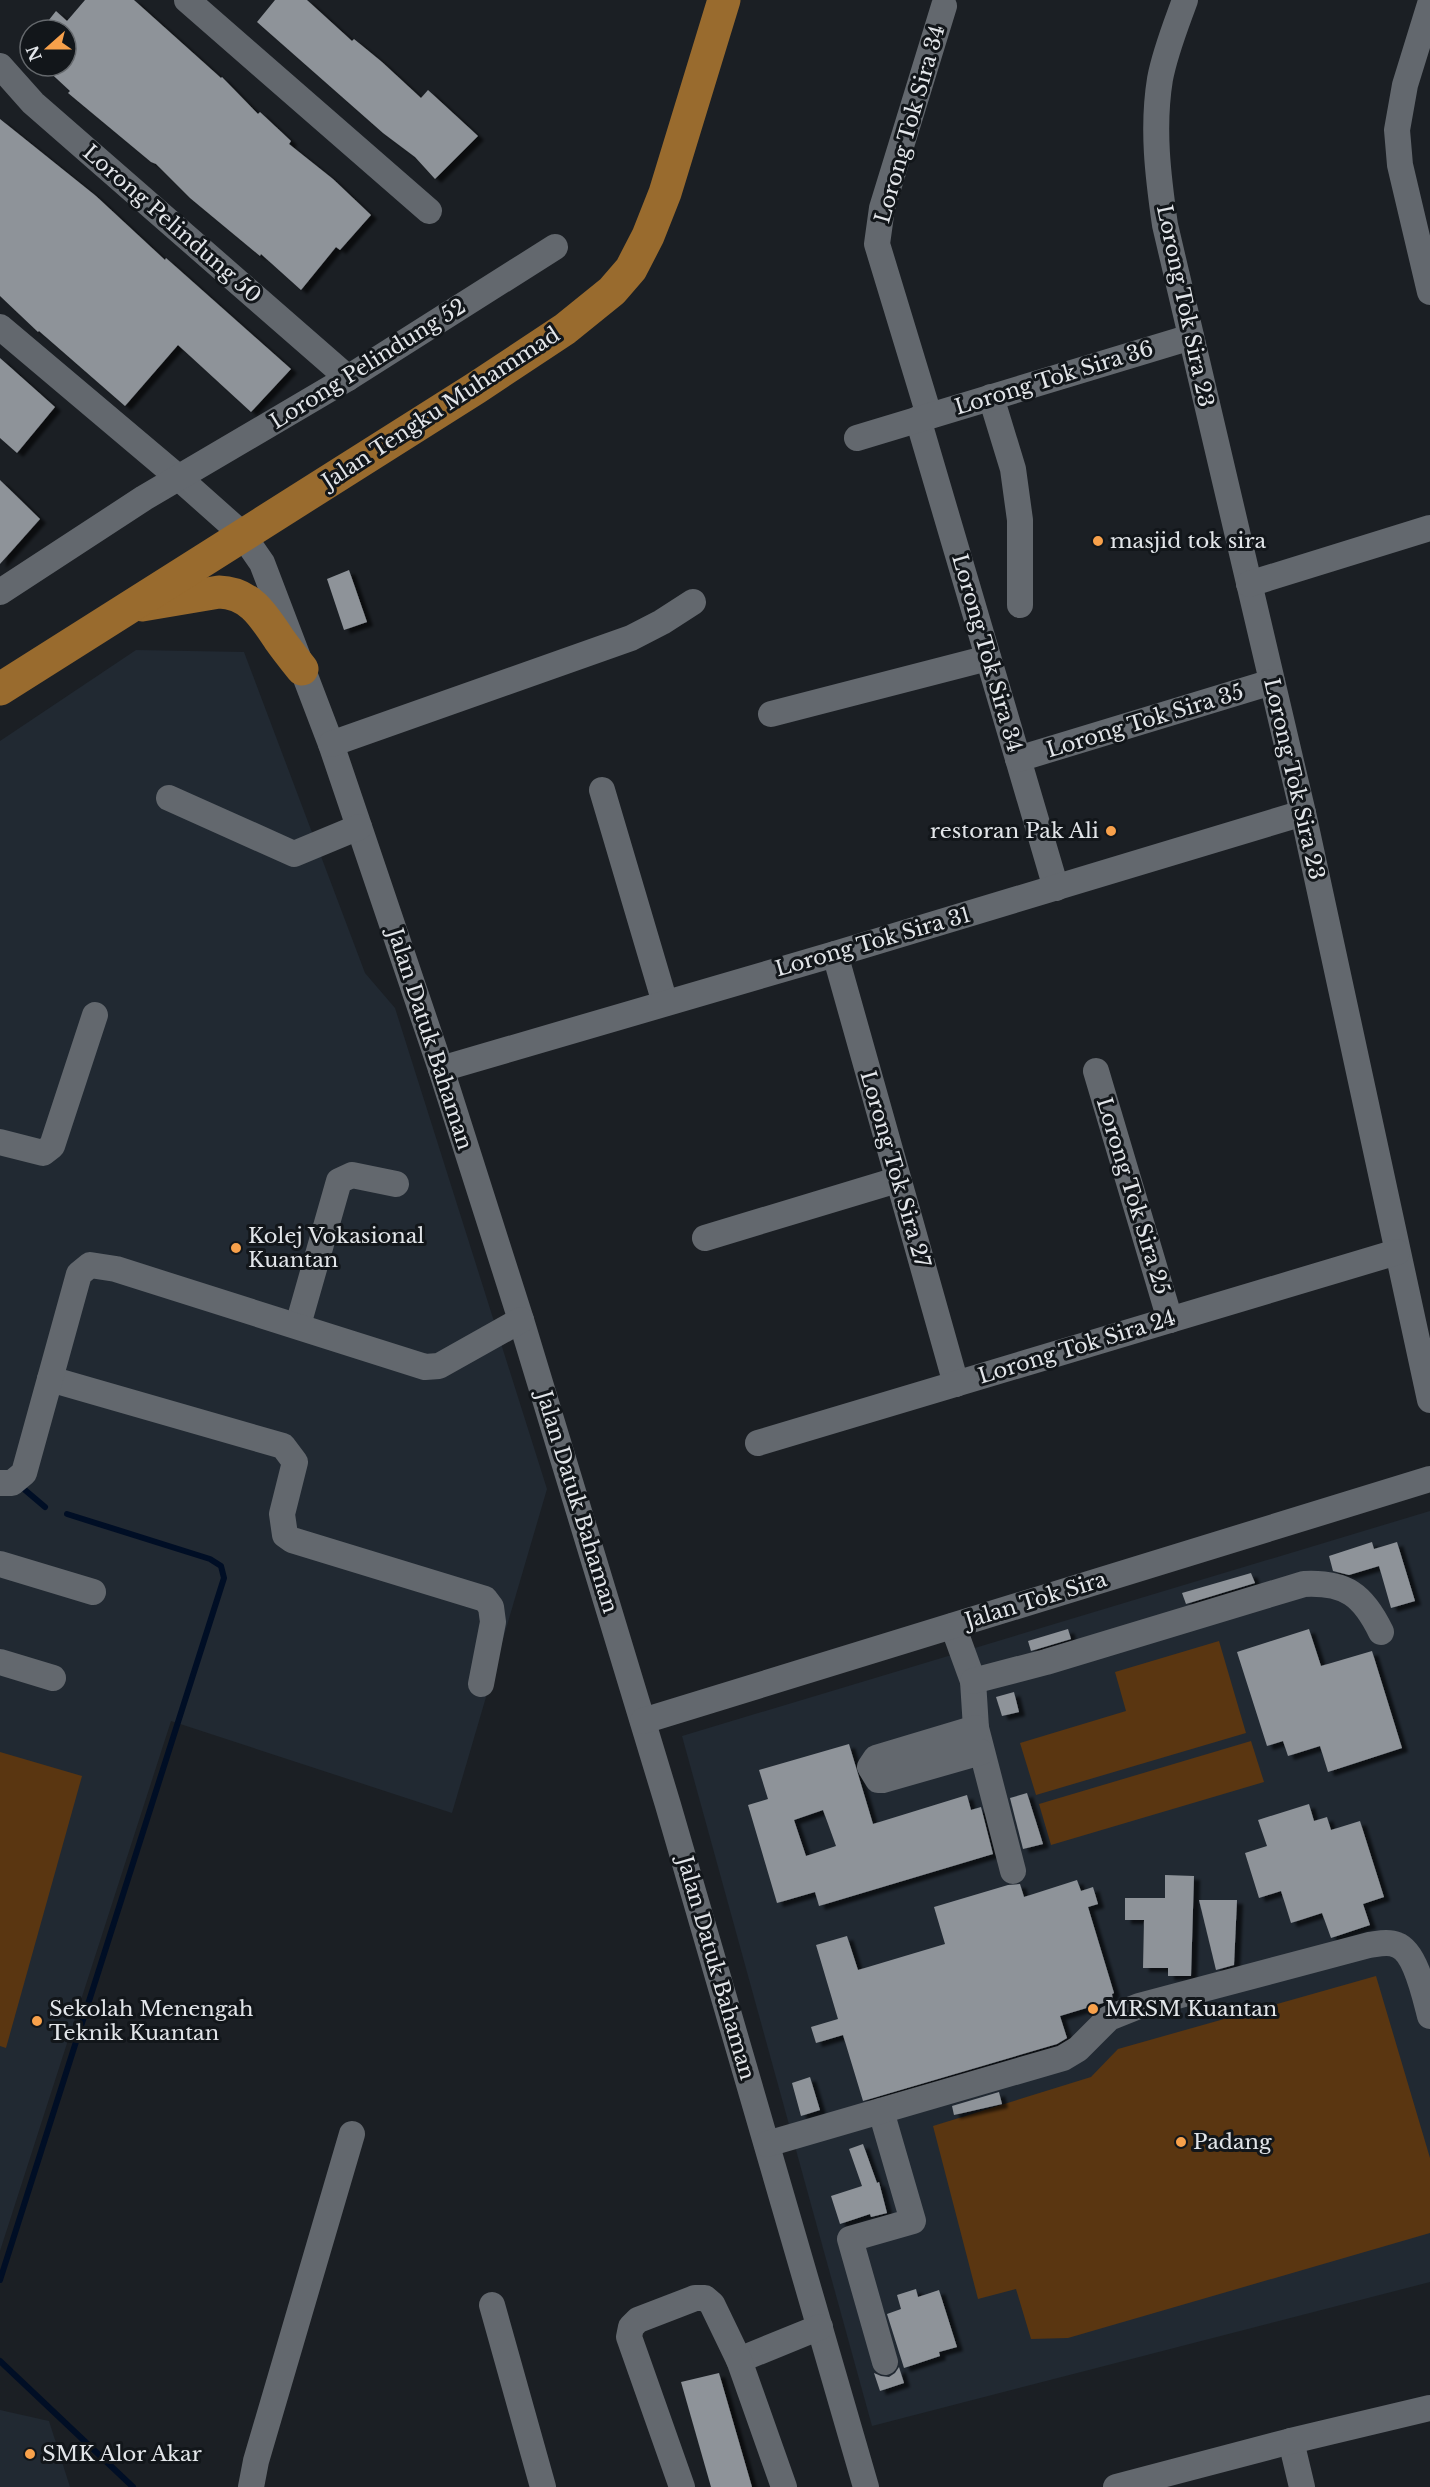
<svg xmlns="http://www.w3.org/2000/svg" width="1430" height="2487" font-family="'Libre Baskerville',serif">
	<style>
		.built { fill: #212932 }
		.green { fill: #5a3611 }
		.lines { fill: none; stroke-linecap: round; stroke-linejoin: round }
		.stream { stroke: #000e25; stroke-width: 6 }
		.building { fill: #8e9399; fill-rule: evenodd; filter: url(#shadow) }
		.minor { stroke: #63686e; stroke-width: 26 }
		.major { stroke: #996b2e; stroke-width: 33 }
		.poi-dot { fill: #f8a14b; stroke: #12161a; stroke-width: 2 }
		.labels { text-anchor: middle; dominant-baseline: central; stroke-width: 6; stroke-linejoin: round; paint-order: stroke }
		.street-label { font-size: 21px; fill: #e2e5e9; stroke: #12161a }
		.poi-label { font-size: 21px; fill: #e2e5e9; stroke: #12161a; text-anchor: start }
	</style>
	<defs>
		<filter id="shadow"><feDropShadow dx="6" dy="4" stdDeviation="1.5" flood-color="#0009"/></filter>
	</defs>
	<rect width="100%" height="100%" fill="#1b1f24"/>
	<g class="built">
		<path d="M136,650L244,652L365,973L395,1008L547,1489L452,1813L171,1721L0,2251V741Z"/>
		<path d="M1430,1511V2282L872,2426L682,1736Z"/>
		<path d="M0,2410L49,2421L70,2487H0Z"/>
	</g>
	<g class="green">
		<path d="M1219,1641L1246,1733L1036,1795L1020,1743L1126,1711L1115,1672Z"/>
		<path d="M1251,1741L1264,1782L1051,1845L1039,1804Z"/>
		<path d="M0,1752L82,1776L6,2048L0,2046Z"/>
		<path d="M1376,1976L1430,2158V2233L1068,2338L1031,2339L1016,2289L978,2299L933,2126L1091,2077L1118,2049Z"/>
	</g>
	<g class="lines">
		<g class="stream">
			<path d="M25,1490L45,1507"/>
			<path d="M0,2280L224,1578L221,1566L210,1559L67,1514"/>
			<path d="M0,2361L133,2487"/>
		</g>
	</g>
	<g class="building">
		<path d="M85,0H134L221,78L222,77L258,114L260,112L291,141L289,144L333,179L371,215L340,250L336,247L301,290L261,254L260,256L190,198L156,164L151,162L68,93L70,91L43,66H66V30H41L56,11L67,21Z"/>
		<path d="M275,0H307L352,41L354,39L382,62L421,98L428,90L478,136L435,179L415,157L383,133L257,22Z"/>
		<path d="M0,119L96,196L165,260L166,258L291,369L251,412L178,345L125,406L39,331L38,332L0,296Z"/>
		<path d="M0,358L55,407L17,453L0,438Z"/>
		<path d="M0,480L40,519L0,564Z"/>
		<path d="M349,570L367,622L344,630L327,579Z"/>
		<path d="M1372,1542L1374,1549L1397,1542L1415,1601L1391,1608L1379,1566L1349,1575L1333,1571L1329,1556Z"/>
		<path d="M1251,1573L1255,1583L1186,1604L1182,1593Z"/>
		<path d="M1068,1629L1071,1639L1031,1651L1028,1641Z"/>
		<path d="M1309,1629L1321,1666L1372,1651L1402,1748L1328,1772L1320,1746L1288,1756L1283,1741L1267,1746L1237,1652Z"/>
		<path d="M1014,1692L1019,1712L1002,1716L996,1697Z"/>
		<path d="M849,1744L873,1824L967,1795L971,1810L981,1807L993,1854L819,1906L815,1892L777,1903L748,1805L768,1799L759,1770ZM823,1810L836,1846L806,1856L794,1820Z"/>
		<path d="M1027,1793L1043,1844L1023,1849L1010,1798Z"/>
		<path d="M1309,1804L1314,1821L1327,1817L1331,1830L1360,1821L1384,1897L1363,1904L1370,1925L1331,1938L1322,1913L1291,1923L1281,1891L1259,1898L1245,1853L1267,1846L1258,1820Z"/>
		<path d="M1165,1875L1194,1876L1191,1976H1168V1968H1143L1144,1920H1125V1898H1165Z"/>
		<path d="M1077,1880L1081,1891L1093,1887L1098,1904L1088,1907L1114,1993L1112,1994L1113,2000L1060,2016L1067,2038L1057,2044L863,2101L843,2035L816,2043L811,2027L838,2019L816,1945L847,1936L858,1970L945,1944L934,1907L1008,1885L1020,1884L1024,1897Z"/>
		<path d="M1199,1900H1237L1234,1965L1216,1970Z"/>
		<path d="M810,2077L820,2110L801,2116L792,2083Z"/>
		<path d="M999,2092L1002,2104L954,2115L952,2106Z"/>
		<path d="M863,2144L877,2183L879,2182L887,2213L871,2217L870,2214L840,2224L831,2196L862,2186L849,2149Z"/>
		<path d="M916,2289L918,2297L939,2290L957,2347L939,2352L940,2356L904,2368L887,2314L901,2309L897,2295Z"/>
		<path d="M899,2367L904,2383L880,2391L874,2373L881,2376L889,2377L895,2373Z"/>
		<path d="M719,2373L752,2487H711L681,2382Z"/>
	</g>
	<g class="lines">
		<g class="minor">
			<path d="M187,0L429,211"/>
			<path d="M1185,0C1176,25 1165,52 1160,79C1152,128 1158,176 1165,225L1303,813L1430,1400"/>
			<path d="M1430,4L1405,85L1397,130L1400,165L1430,292"/>
			<path d="M0,66L33,103L348,378"/>
			<path d="M0,327L179,478L242,534L262,563L331,744L441,1069L521,1320L668,1805L866,2487"/>
			<path d="M991,397L1013,469L1020,520V605"/>
			<path d="M929,415L877,244L882,208L944,6"/>
			<path d="M918,419L1056,888"/>
			<path d="M857,438L1191,337"/>
			<path d="M1249,584L1430,528"/>
			<path d="M0,592L144,498L348,378L555,247"/>
			<path d="M771,714L988,658"/>
			<path d="M331,744L631,638L662,622L693,602"/>
			<path d="M1018,759L1272,682"/>
			<path d="M602,790L665,1003"/>
			<path d="M169,798L294,854L359,827"/>
			<path d="M835,954L956,1384"/>
			<path d="M441,1069L835,954L1303,813"/>
			<path d="M1096,1071L1170,1320"/>
			<path d="M0,1142L43,1153L52,1146L95,1015"/>
			<path d="M705,1238L897,1180"/>
			<path d="M298,1325L339,1181L352,1175L396,1184"/>
			<path d="M50,1379L283,1446L295,1462L282,1514L285,1535L292,1540L485,1599L491,1607L493,1622L481,1684"/>
			<path d="M758,1443L1397,1252"/>
			<path d="M0,1483H12L24,1473L79,1274L90,1265L116,1269L425,1367L439,1366L521,1320"/>
			<path d="M0,1564L93,1592"/>
			<path d="M953,1626L973,1681L976,1728L1013,1871"/>
			<path d="M0,1662L53,1678"/>
			<path d="M973,1681L1046,1662L1304,1584C1346,1582 1363,1595 1381,1632"/>
			<path d="M643,1721L1430,1479"/>
			<path d="M976,1728L876,1758L870,1767L878,1780H883L981,1752"/>
			<path d="M881,2111L913,2221L850,2239L885,2362"/>
			<path d="M767,2144L1063,2058L1078,2049L1109,2018L1139,2006L1369,1945C1378,1944 1388,1941 1397,1945C1416,1952 1425,1997 1430,2016"/>
			<path d="M492,2305L543,2487"/>
			<path d="M739,2360L820,2327"/>
			<path d="M1291,2441L1302,2487"/>
			<path d="M251,2487L256,2461L352,2134"/>
			<path d="M682,2487L629,2337L631,2327L638,2320L695,2298H705L712,2304L739,2360L784,2487"/>
			<path d="M1116,2487L1291,2441L1430,2408"/>
		</g>
		<g class="major">
			<path d="M142,605L219,592C250,593 263,615 279,639C286,649 294,659 302,669"/>
			<path d="M0,689L476,388L565,329L612,291L631,269L648,236L665,193L724,0"/>
		</g>
	</g>
	<g class="poi-dot">
		<circle cx="1098" cy="541" r="6"/>
		<circle cx="1111" cy="831" r="6"/>
		<circle cx="236" cy="1248" r="6"/>
		<circle cx="1093" cy="2009" r="6"/>
		<circle cx="37" cy="2021" r="6"/>
		<circle cx="1181" cy="2142" r="6"/>
		<circle cx="30" cy="2454" r="6"/>
	</g>
	<g class="labels">
		<g class="street-label">
			<text transform="translate(910 124) rotate(-74)">Lorong Tok Sira 34</text>
			<text transform="translate(172 224) rotate(41)">Lorong Pelindung 50</text>
			<text transform="translate(1185 306) rotate(78)">Lorong Tok Sira 23</text>
			<text transform="translate(368 364) rotate(-32)">Lorong Pelindung 52</text>
			<text transform="translate(1054 378) rotate(-17)">Lorong Tok Sira 36</text>
			<text transform="translate(441 408) rotate(-33)">Jalan Tengku Muhammad</text>
			<text transform="translate(987 653) rotate(74)">Lorong Tok Sira 34</text>
			<text transform="translate(1145 721) rotate(-17)">Lorong Tok Sira 35</text>
			<text transform="translate(1294 779) rotate(77)">Lorong Tok Sira 23</text>
			<text transform="translate(873 942) rotate(-16)">Lorong Tok Sira 31</text>
			<text transform="translate(430 1039) rotate(72)">Jalan Datuk Bahaman</text>
			<text transform="translate(895 1169) rotate(74)">Lorong Tok Sira 27</text>
			<text transform="translate(1133 1196) rotate(73)">Lorong Tok Sira 25</text>
			<text transform="translate(1077 1347) rotate(-17)">Lorong Tok Sira 24</text>
			<text transform="translate(577 1502) rotate(73)">Jalan Datuk Bahaman</text>
			<text transform="translate(1036 1600) rotate(-17)">Jalan Tok Sira</text>
			<text transform="translate(716 1968) rotate(74)">Jalan Datuk Bahaman</text>
		</g>
		<g class="poi-label">
			<text x="1110" y="541">masjid tok sira</text>
			<text x="1099" y="831" text-anchor="end">restoran Pak Ali</text>
			<text x="248" y="1236">Kolej Vokasional<tspan x="248" dy="24">Kuantan</tspan></text>
			<text x="49" y="2009">Sekolah Menengah<tspan x="49" dy="24">Teknik Kuantan</tspan></text>
			<text x="1105" y="2009">MRSM Kuantan</text>
			<text x="1193" y="2142">Padang</text>
			<text x="42" y="2454">SMK Alor Akar</text>
		</g>
	</g>
	<g transform="translate(48 48) rotate(249)"><circle r="28" fill="#12161a" stroke="#65696d" stroke-width="1.5"/>
	<path d="M0-4.5L10 22L0 15L-10 22Z" fill="#f8a14b"/>
	<text y="-9" font-size="16" font-weight="bold" text-anchor="middle" fill="#e2e5e9">N</text>
	</g>
</svg>
